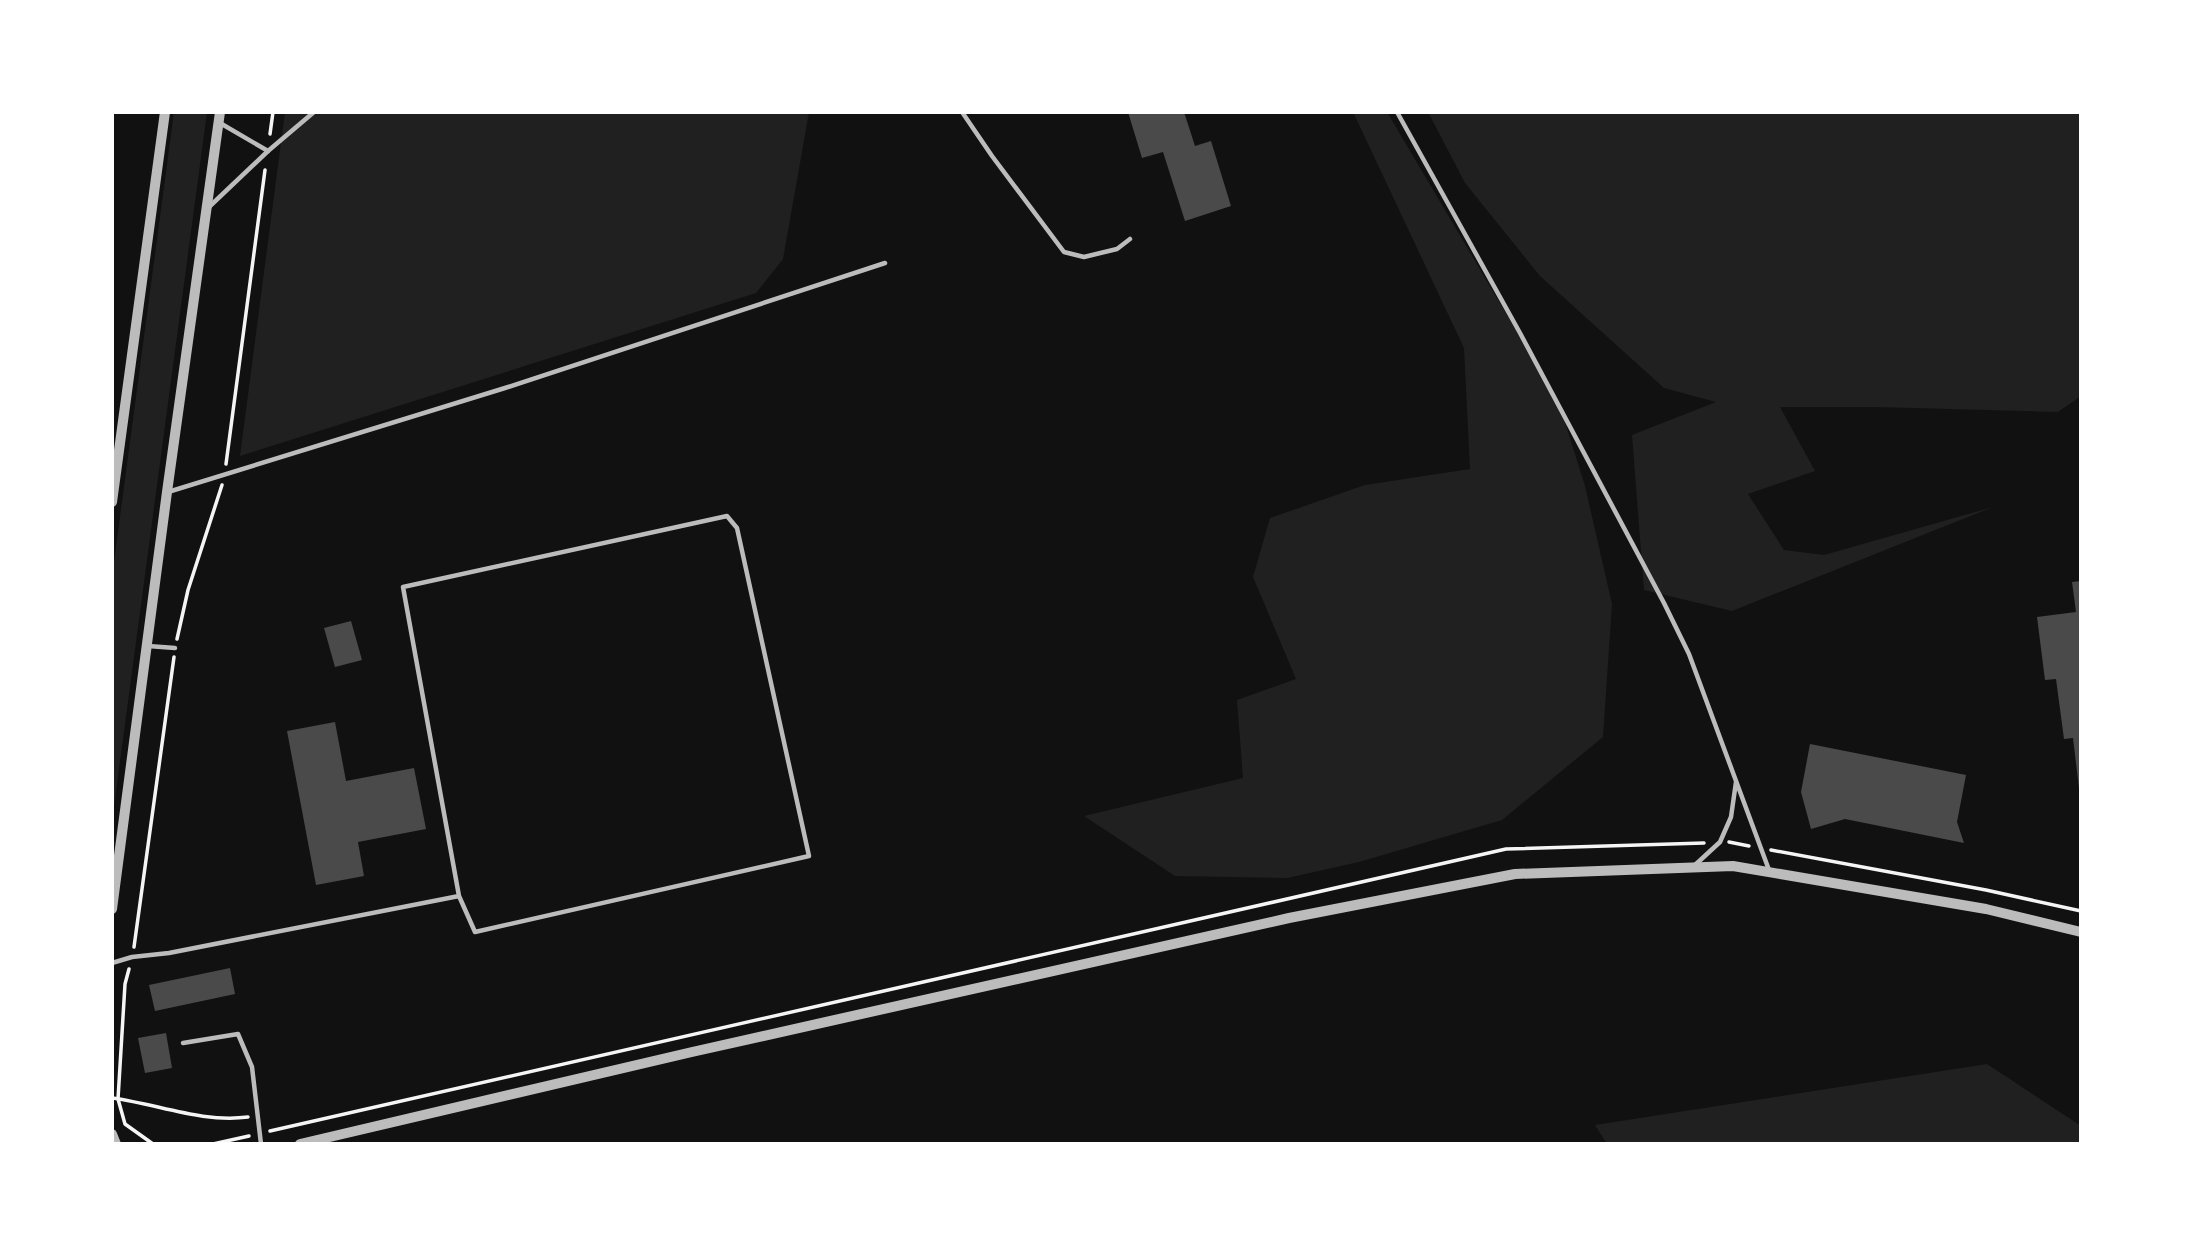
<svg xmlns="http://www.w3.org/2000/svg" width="2193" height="1256" font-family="'Golos Text',sans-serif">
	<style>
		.green { fill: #202020 }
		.building { fill: #4a4a4a }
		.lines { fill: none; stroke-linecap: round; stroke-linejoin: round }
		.path { stroke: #f5f5f5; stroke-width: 3.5 }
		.service { stroke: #bcbcbc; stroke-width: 4.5 }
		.tertiary { stroke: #bcbcbc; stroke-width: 10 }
	</style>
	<rect width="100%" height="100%" fill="#111"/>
	<g class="green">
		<path d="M174,112H207L112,821V577Z"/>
		<path d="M285,112H809L783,259L756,293L240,456Z"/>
		<path d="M1353,112H1387L1559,403L1585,486L1612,604L1603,737L1502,820L1359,862L1287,878L1175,876L1084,816L1243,778L1237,700L1296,679L1253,577L1270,518L1365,485L1470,469L1464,348Z"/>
		<path d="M1428,112H2081V396L2058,412L1875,407H1780L1815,471L1748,494L1784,550L1824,555L1993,507L1732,611L1644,590L1632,435L1716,402L1664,388L1540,276L1465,183Z"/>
		<path d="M1987,1064L2081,1126V1144H1607L1595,1125Z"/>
	</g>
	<g class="building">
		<path d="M1128,112H1184L1195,146L1211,141L1231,206L1185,221L1163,152L1142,158Z"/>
		<path d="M2081,581V788H2079L2073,738L2064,739L2056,679L2045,680L2037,617L2076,612L2072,582Z"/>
		<path d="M351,621L362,660L335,667L324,628Z"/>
		<path d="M335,722L346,781L414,768L426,829L358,842L364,876L316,885L287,731Z"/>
		<path d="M1810,744L1966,775L1957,822L1964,843L1845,819L1811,829L1801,792Z"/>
		<path d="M230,968L235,994L155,1011L149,985Z"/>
		<path d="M166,1033L172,1068L145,1073L138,1038Z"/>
	</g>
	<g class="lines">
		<g class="path">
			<path d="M270,134L273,112"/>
			<path d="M226,464L265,170"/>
			<path d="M177,639L188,590L222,485"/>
			<path d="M1729,842L1749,846"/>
			<path d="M1771,850L1986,890L2081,911"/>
			<path d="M134,947L174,657"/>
			<path d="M129,969L125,984L118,1099L125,1124L153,1144"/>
			<path d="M112,1098C158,1104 201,1123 248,1117"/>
			<path d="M270,1131L1506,849L1704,843"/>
			<path d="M213,1144L249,1136"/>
		</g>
		<g class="service">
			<path d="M962,112L992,156L1064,252L1084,257L1117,249L1130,239"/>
			<path d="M1397,112L1520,333L1664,603L1689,654L1769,870"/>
			<path d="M220,123L268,151"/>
			<path d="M209,207L268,151L314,112"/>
			<path d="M168,492L505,388L885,263"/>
			<path d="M148,646L175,648"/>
			<path d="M1695,865L1720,842L1731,817L1736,782"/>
			<path d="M112,963L132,957L169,953L459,896L475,932L809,856L737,528L727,516L403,587L459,896"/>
			<path d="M183,1043L238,1034L252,1067L261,1144"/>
		</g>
		<g class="tertiary">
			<path d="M112,502L165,112"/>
			<path d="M112,909L167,492L220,112"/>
			<path d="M112,1134L116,1144"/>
			<path d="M300,1144L692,1052L1289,918L1515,874L1733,866L1986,909L2081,932"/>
		</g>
	</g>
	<rect width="2193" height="1256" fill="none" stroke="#ffffff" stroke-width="228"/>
</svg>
